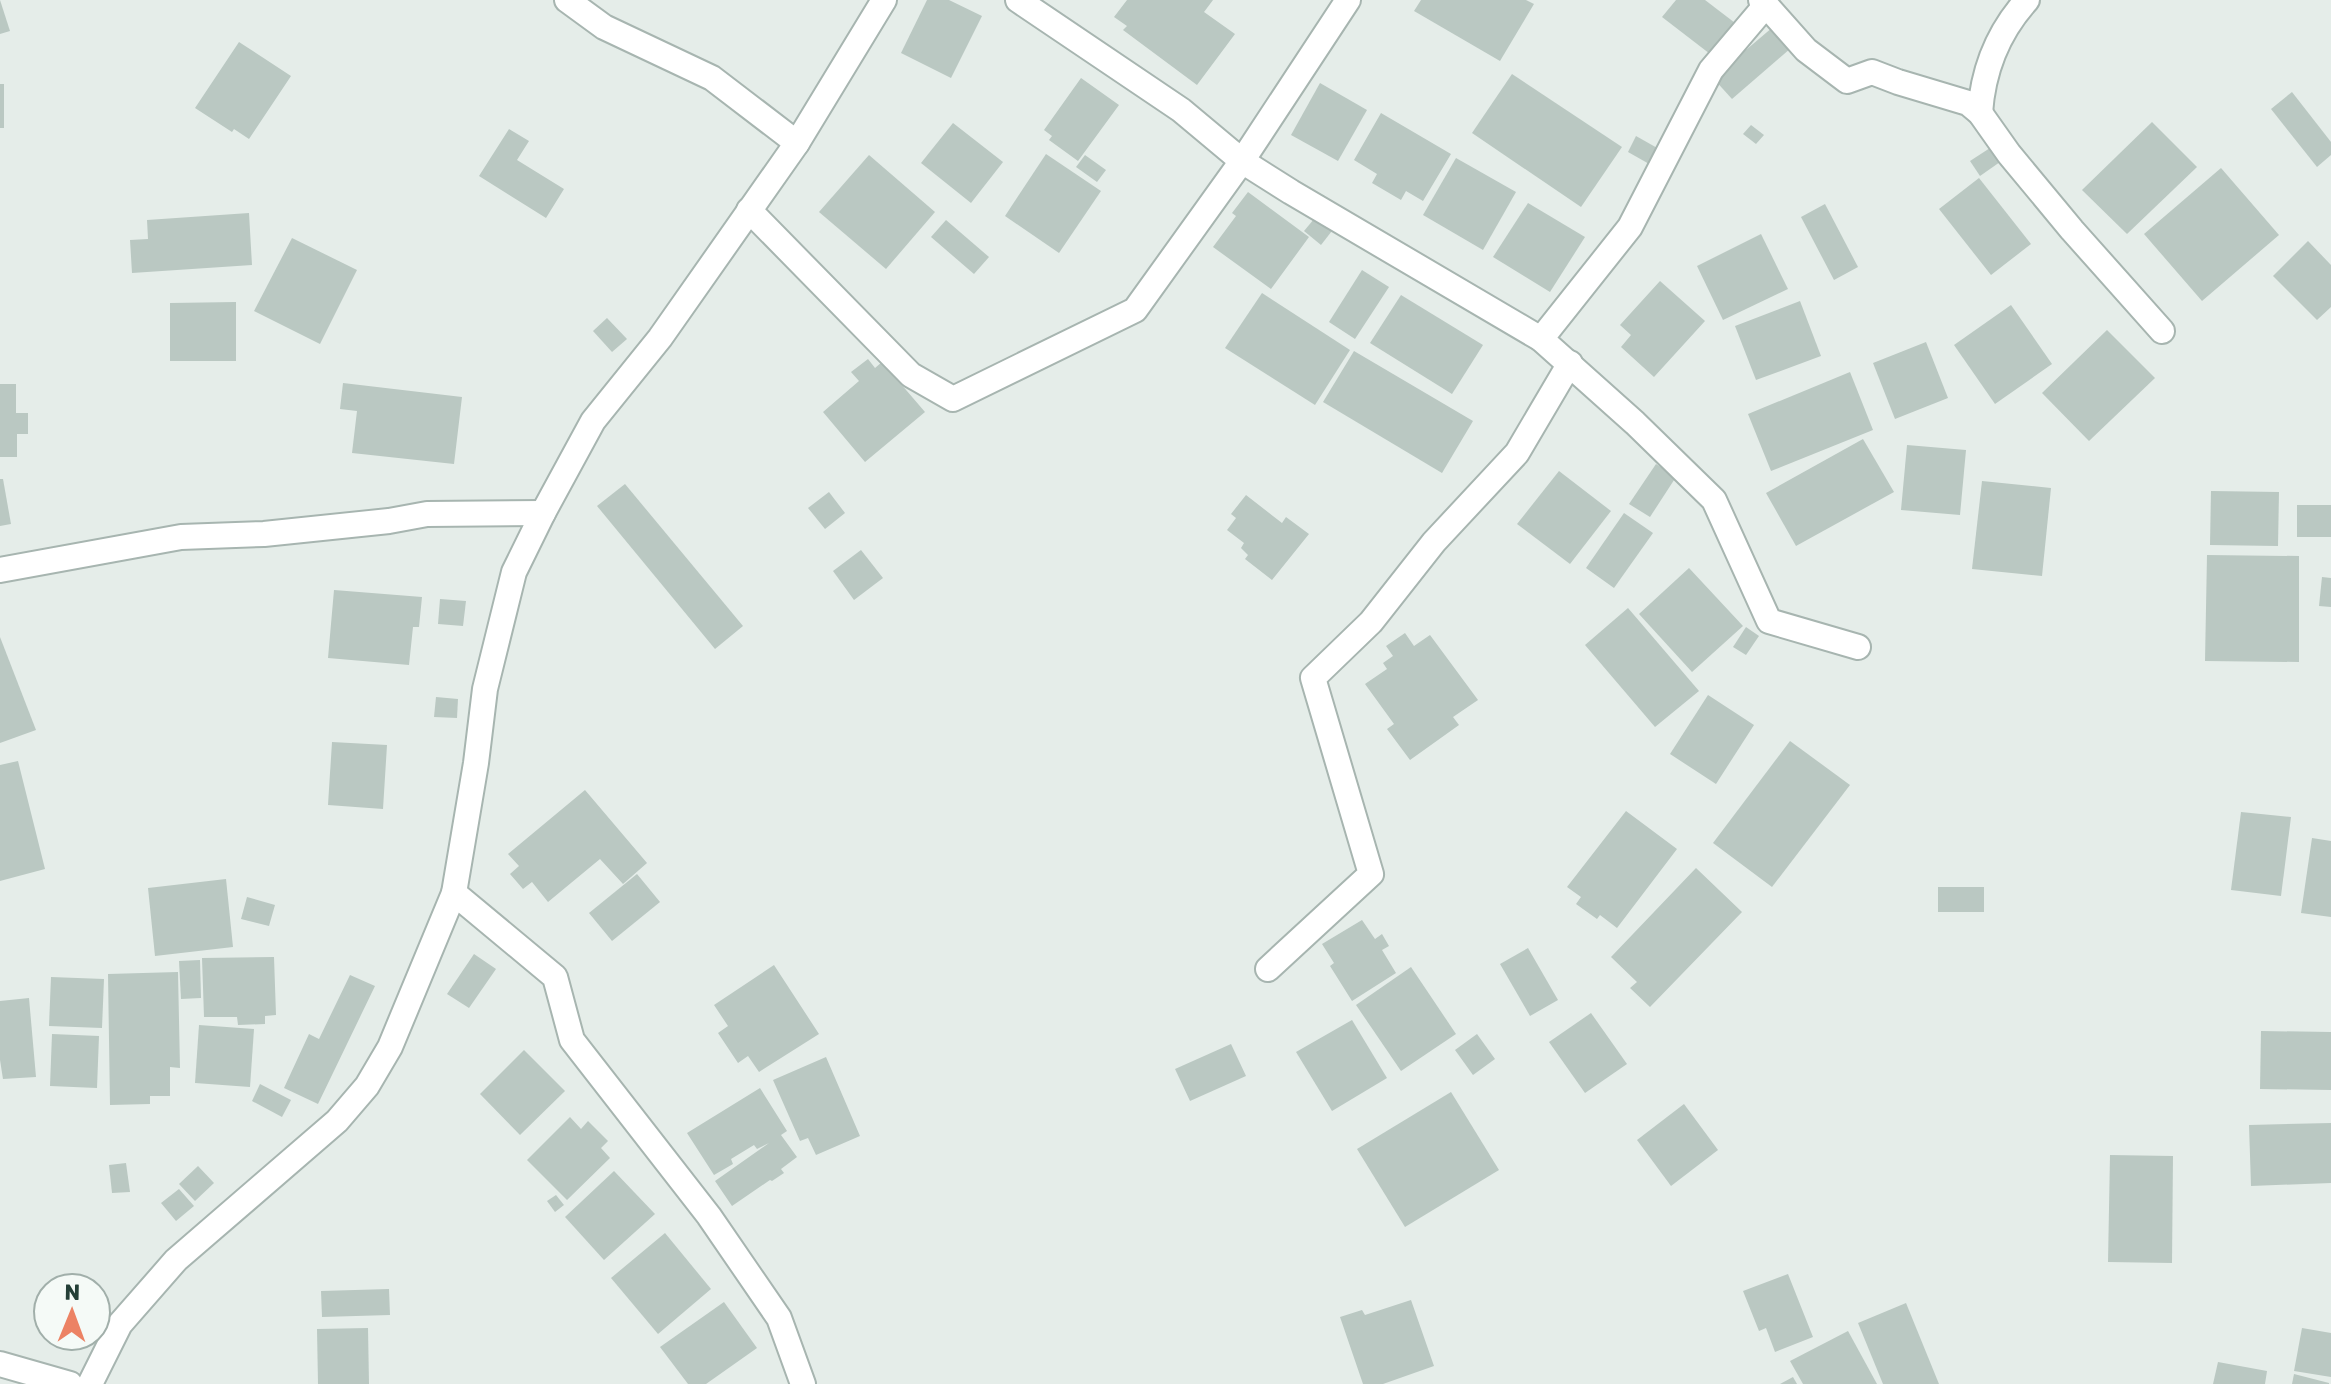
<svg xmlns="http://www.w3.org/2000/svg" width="2331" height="1384" font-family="Rubik,sans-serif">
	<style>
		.building { fill: #bac8c2 }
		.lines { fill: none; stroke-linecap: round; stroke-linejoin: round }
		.street-casing { stroke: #a7b5b0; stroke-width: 28 }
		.street { stroke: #fff; stroke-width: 24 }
	</style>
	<rect width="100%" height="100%" fill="#e5ede9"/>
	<g class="building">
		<path d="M0,0L10,31L0,34Z"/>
		<path d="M927,0H949L982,16L951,78L901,53Z"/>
		<path d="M1127,0H1213L1204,12L1235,34L1197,85L1123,30L1127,26L1114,17Z"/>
		<path d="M1421,0H1526L1534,4L1500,61L1414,11Z"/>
		<path d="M1676,0H1705L1739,26L1714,57L1662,17Z"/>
		<path d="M1773,27L1791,48L1732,99L1713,78Z"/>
		<path d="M239,42L291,76L249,139L234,129L232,132L195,108Z"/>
		<path d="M1512,74L1622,147L1581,207L1472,133Z"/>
		<path d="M1081,78L1119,105L1078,161L1049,140L1052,136L1044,130Z"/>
		<path d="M1320,83L1367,110L1338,161L1291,135Z"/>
		<rect x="0" y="84" width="4" height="44"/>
		<path d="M2292,92L2331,142V155L2317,167L2271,109Z"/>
		<path d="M1381,113L1451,154L1423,201L1406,191L1401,200L1372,183L1377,174L1354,160Z"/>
		<path d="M2152,122L2197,167L2127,234L2082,190Z"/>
		<path d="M953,123L1003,162L971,203L921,163Z"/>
		<path d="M1751,125L1764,135L1756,144L1743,134Z"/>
		<path d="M509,129L529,141L517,160L564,189L546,218L479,176Z"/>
		<path d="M1636,136L1659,149L1651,165L1628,152Z"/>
		<path d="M1990,148L2000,162L1980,176L1970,161Z"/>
		<path d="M1046,154L1101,191L1059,253L1005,216Z"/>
		<path d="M869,155L935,212L886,269L819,212Z"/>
		<path d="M1085,155L1106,170L1097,182L1076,167Z"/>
		<path d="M1456,158L1516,192L1483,250L1423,215Z"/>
		<path d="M2221,168L2279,235L2202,301L2144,234Z"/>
		<path d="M1979,178L2031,244L1991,275L1939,209Z"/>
		<path d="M1248,192L1309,237L1271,289L1213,247L1236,216L1232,213Z"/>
		<path d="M1528,203L1585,237L1550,292L1493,257Z"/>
		<path d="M1825,204L1858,267L1834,280L1801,217Z"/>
		<path d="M249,213L252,265L132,273L130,240L148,239L147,220Z"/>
		<path d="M1319,213L1335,227L1321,245L1304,231Z"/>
		<path d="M946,220L989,257L974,274L931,237Z"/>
		<path d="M1761,234L1788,289L1723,320L1697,266Z"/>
		<path d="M292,238L357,270L320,344L254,311Z"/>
		<path d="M2308,241L2331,265V307L2317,320L2273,276Z"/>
		<path d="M1362,270L1389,287L1355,339L1329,322Z"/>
		<path d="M1660,281L1705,321L1654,377L1621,347L1631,335L1620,325Z"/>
		<path d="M1262,293L1350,350L1315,405L1225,348Z"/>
		<path d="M1401,295L1483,345L1452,394L1370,343Z"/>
		<path d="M1800,301L1821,356L1756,380L1735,326Z"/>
		<path d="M236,302V361H170V303Z"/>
		<path d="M2011,305L2052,364L1995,404L1954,345Z"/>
		<path d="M607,318L627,339L612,352L593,331Z"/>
		<path d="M2107,330L2155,378L2089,441L2042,393Z"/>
		<path d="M1926,342L1948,398L1895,419L1873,363Z"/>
		<path d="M1354,351L1473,421L1442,473L1323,402Z"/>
		<path d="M868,359L875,368L882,362L925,412L865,462L823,412L859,381L851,372Z"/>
		<path d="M1850,372L1873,430L1771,471L1748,414Z"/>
		<path d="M343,383L462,397L454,464L352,453L357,411L340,409Z"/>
		<path d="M0,384H16V413H28V434H17V457H0Z"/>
		<path d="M1863,439L1894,492L1796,546L1766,493Z"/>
		<path d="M1907,445L1966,450L1960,515L1901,510Z"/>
		<path d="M1656,464L1676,477L1650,517L1629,504Z"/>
		<path d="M1559,471L1611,511L1570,564L1517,524Z"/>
		<path d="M0,479H3L11,524L0,526Z"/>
		<path d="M1982,481L2051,488L2042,576L1972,569Z"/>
		<path d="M625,484L743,626L715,649L597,506Z"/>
		<path d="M2211,491L2279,492L2278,546L2210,545Z"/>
		<path d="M829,492L845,513L825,529L808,508Z"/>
		<path d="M1246,495L1282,523L1286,517L1309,534L1272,580L1245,559L1248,555L1241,548L1244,543L1227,530L1236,518L1231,514Z"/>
		<rect x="2297" y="505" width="34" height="32"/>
		<path d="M1624,513L1653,533L1614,588L1586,568Z"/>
		<path d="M861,550L883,578L854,600L833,571Z"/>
		<path d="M2207,555L2299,556V662L2205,661Z"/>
		<path d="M1689,568L1743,626L1692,672L1639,614Z"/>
		<path d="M2322,577L2331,578V607L2319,606Z"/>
		<path d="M334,590L422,597L419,627H413L409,665L328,658Z"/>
		<path d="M440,599L466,601L463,626L438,624Z"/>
		<path d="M1628,608L1699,691L1655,727L1585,645Z"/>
		<path d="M1746,627L1759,636L1746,655L1733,647Z"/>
		<path d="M1405,633L1414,646L1430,635L1478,700L1453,717L1459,725L1410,760L1387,729L1394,724L1365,684L1387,669L1383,663L1393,656L1386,646Z"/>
		<path d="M0,637L36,730L0,743Z"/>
		<path d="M1708,695L1754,725L1716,784L1670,754Z"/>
		<path d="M436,697L458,699L457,718L434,717Z"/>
		<path d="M1790,741L1850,785L1772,887L1713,843Z"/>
		<path d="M332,742L387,745L383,809L328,805Z"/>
		<path d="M18,761L45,869L0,881V765Z"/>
		<path d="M585,790L647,863L623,884L600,859L548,902L532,882L523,889L510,874L519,866L508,854Z"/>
		<path d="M1626,811L1677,849L1617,928L1600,915L1597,919L1576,904L1581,897L1567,887Z"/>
		<path d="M2241,812L2291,817L2281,896L2231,890Z"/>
		<path d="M2312,838L2331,841V917L2301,913Z"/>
		<path d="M1696,868L1742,912L1650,1007L1630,988L1637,982L1611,957Z"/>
		<path d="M637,874L660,902L612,941L589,913Z"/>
		<path d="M226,879L233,947L155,956L148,888Z"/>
		<rect x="1938" y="887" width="46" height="25"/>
		<path d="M247,897L275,905L269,926L241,919Z"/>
		<path d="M1362,920L1375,939L1382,934L1389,946L1382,950L1396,973L1352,1001L1330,966L1334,963L1322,944Z"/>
		<path d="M1528,948L1558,1000L1530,1016L1500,964Z"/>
		<path d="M474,954L496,969L469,1008L447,994Z"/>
		<path d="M274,957L276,1015L265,1016V1024L238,1025L237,1017H204L202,958Z"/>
		<path d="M200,960L201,998L181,999L179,961Z"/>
		<path d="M774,965L819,1034L759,1072L748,1056L738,1063L718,1033L728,1026L714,1005Z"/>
		<path d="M1411,967L1456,1034L1401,1071L1356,1005Z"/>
		<path d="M178,972L180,1068L170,1067V1096H150V1104L110,1105L108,974Z"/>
		<path d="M350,975L375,986L318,1104L284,1088L309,1034L319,1039Z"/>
		<path d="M51,977L104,979L102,1028L49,1026Z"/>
		<path d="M29,998L36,1077L3,1079L0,1060V1001Z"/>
		<path d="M1591,1013L1627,1064L1585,1093L1549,1042Z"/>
		<path d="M1352,1020L1387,1078L1332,1111L1296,1052Z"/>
		<path d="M199,1025L254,1029L250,1087L195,1083Z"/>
		<path d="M2261,1031L2331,1032V1090L2260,1089Z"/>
		<path d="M52,1034L99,1036L97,1088L50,1086Z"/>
		<path d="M1477,1034L1495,1059L1473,1075L1455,1050Z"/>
		<path d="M1231,1044L1246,1076L1190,1101L1175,1069Z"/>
		<path d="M524,1050L565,1091L520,1135L480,1094Z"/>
		<path d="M826,1057L860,1136L816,1155L808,1138L800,1141L773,1080Z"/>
		<path d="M260,1084L291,1100L282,1117L252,1101Z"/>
		<path d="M760,1088L787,1131L781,1135L797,1157L781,1169L784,1173L772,1181L770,1180L732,1206L715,1181L769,1143L757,1149L754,1145L731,1159L733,1164L714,1175L687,1133Z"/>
		<path d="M1451,1092L1499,1170L1405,1227L1357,1149Z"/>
		<path d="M1684,1104L1718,1150L1671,1186L1637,1140Z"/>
		<path d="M570,1117L581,1129L588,1121L608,1141L601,1148L610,1158L567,1200L527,1160Z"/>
		<path d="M2331,1123V1183L2251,1186L2249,1125Z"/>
		<path d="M2110,1155L2173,1156L2172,1263L2108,1262Z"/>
		<path d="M126,1163L130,1192L112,1193L109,1165Z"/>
		<path d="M198,1166L214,1183L195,1201L179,1184Z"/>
		<path d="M614,1171L655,1214L604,1260L565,1217Z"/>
		<path d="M179,1189L194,1206L176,1221L161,1203Z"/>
		<path d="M556,1195L564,1205L555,1212L547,1201Z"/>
		<path d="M665,1233L711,1289L658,1334L611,1278Z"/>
		<path d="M1788,1274L1813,1337L1775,1352L1766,1328L1759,1331L1743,1291Z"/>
		<path d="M389,1289L390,1315L322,1317L321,1291Z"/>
		<path d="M1411,1300L1434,1366L1383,1384H1363L1340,1317L1362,1310L1365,1315Z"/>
		<path d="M724,1302L757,1348L706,1384H688L660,1347Z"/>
		<path d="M1906,1303L1939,1384H1883L1858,1323Z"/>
		<path d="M368,1328L369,1384H318L317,1329Z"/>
		<path d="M2302,1328L2331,1333V1377L2294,1371Z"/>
		<path d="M1848,1331L1877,1384H1803L1790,1361Z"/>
		<path d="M2218,1362L2267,1371L2265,1384H2213Z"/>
		<path d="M2294,1374L2329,1383V1384H2292Z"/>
		<path d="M1793,1377L1797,1384H1780Z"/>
	</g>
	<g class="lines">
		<g class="street-casing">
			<g id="street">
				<path d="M567,0L604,27L712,78L797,143"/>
				<path d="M1018,0L1181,110L1242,161L1291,192L1541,339"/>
				<path d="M1761,0L1766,5L1711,70L1630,227L1541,339L1635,423L1714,500L1769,621L1858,647"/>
				<path d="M1766,5L1806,50L1847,81L1872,72L1898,82L1968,103L1980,113L2009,154L2072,230L2162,331"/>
				<path d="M1980,113C1983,70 1998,32 2027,0"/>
				<path d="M749,210L911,375L953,399L1135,310L1242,161L1348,0"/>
				<path d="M0,570L181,537L264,534L389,521L427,514L543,513"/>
				<path d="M454,893L555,977L572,1040L709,1216L779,1318L803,1384"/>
				<path d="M1268,969L1371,874L1313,678L1371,622L1434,542L1517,453L1570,363"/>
				<path d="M0,1364L70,1384"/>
				<path d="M90,1384L120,1324L176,1260L337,1121L367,1086L390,1047L454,893L476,763L485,689L514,572L543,513L593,421L660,338L797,143L884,0"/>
			</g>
		</g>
		<use href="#street" class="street"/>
	</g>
	<g transform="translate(72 1312) rotate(1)"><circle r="38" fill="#f5faf7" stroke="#a1afaa" stroke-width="2"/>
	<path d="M0-6L14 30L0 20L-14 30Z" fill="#ec8264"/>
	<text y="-12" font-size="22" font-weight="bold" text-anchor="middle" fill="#243f37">N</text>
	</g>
</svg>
